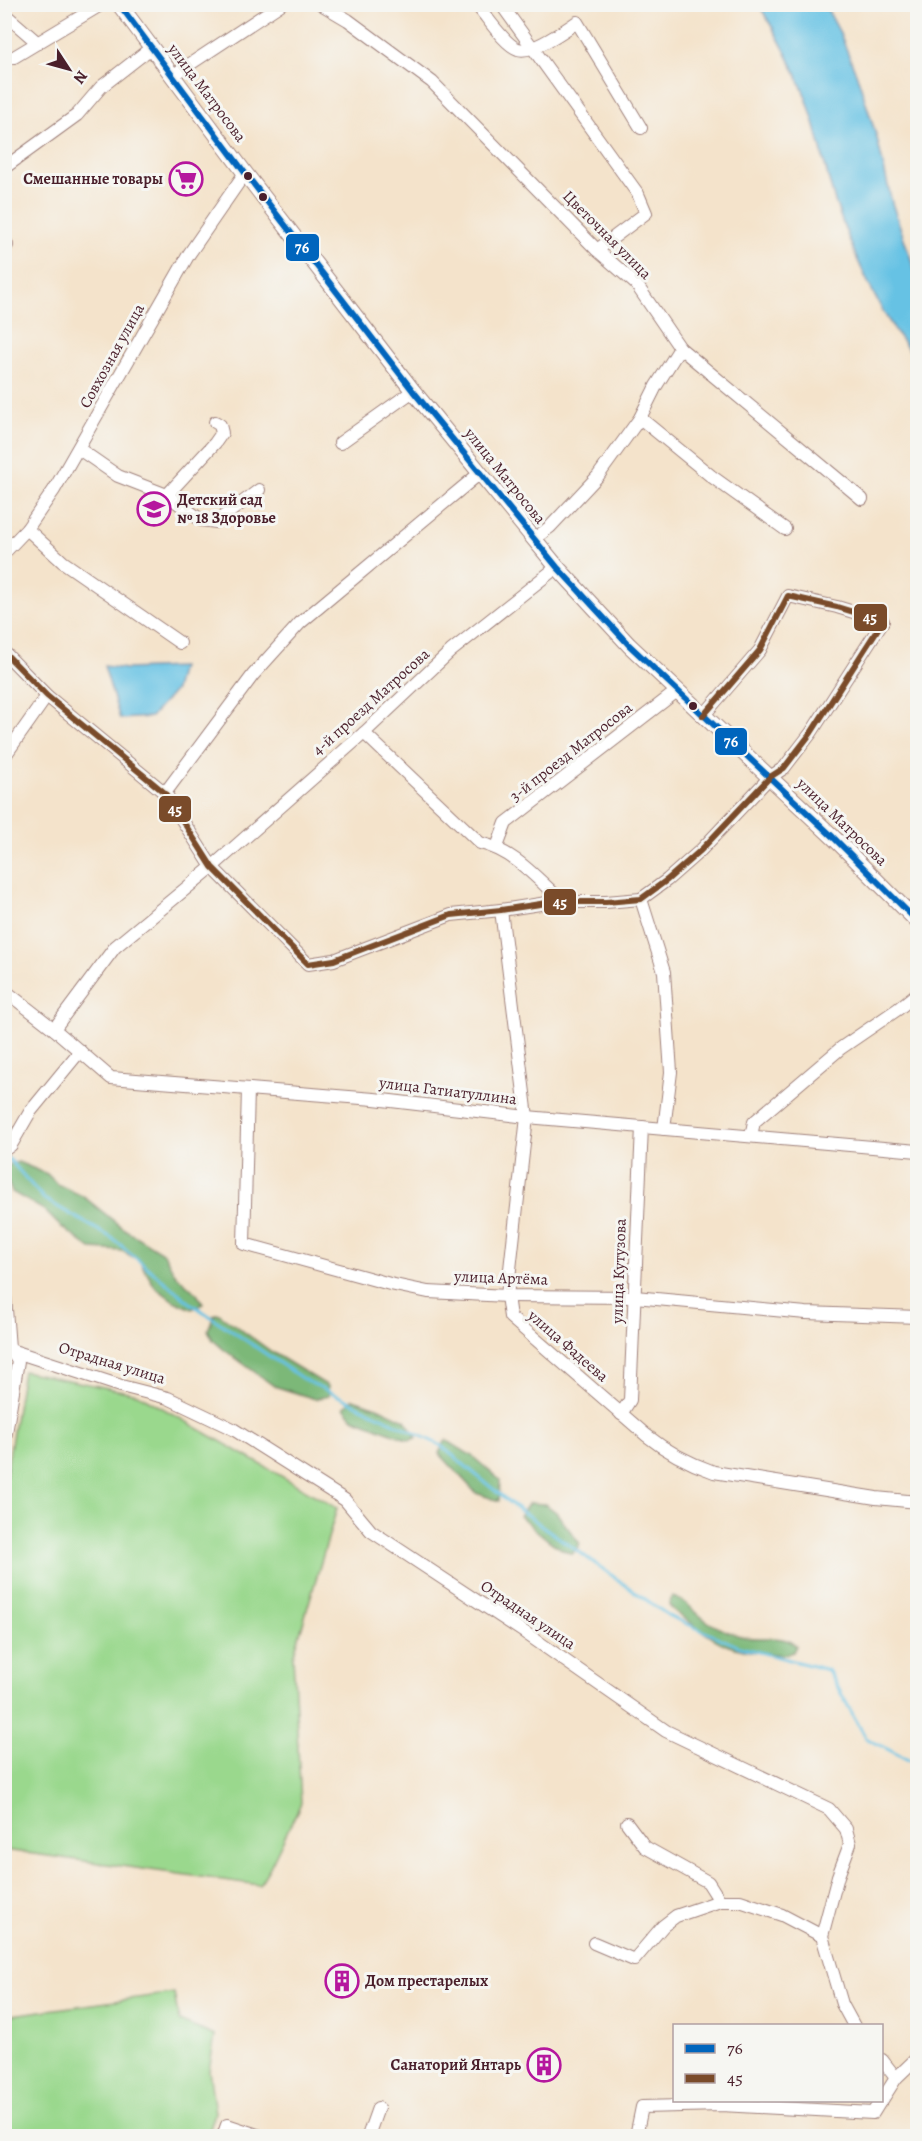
<svg xmlns="http://www.w3.org/2000/svg" width="922" height="2141" font-family="Alegreya,serif">
	<style>
		.green { fill: #9ad88d; stroke: #727c5c; stroke-width: 1.5 }
		.forest { fill: #7bb878; stroke: #626c52; stroke-width: 1.5 }
		.water { fill: #66c2e4; stroke: #587088; stroke-width: 1.5 }
		.lines { fill: none; stroke-linecap: round; stroke-linejoin: round }
		.stream { stroke: #66c2e4; stroke-width: 3 }
		.minor-casing { stroke: #9f817b; stroke-width: 14 }
		.major-casing { stroke: #9f817b; stroke-width: 17 }
		.minor { stroke: #fff; stroke-width: 12 }
		.major { stroke: #fff; stroke-width: 15 }
		.bus-1-casing { stroke: #f6f6f2; stroke-width: 10 }
		.bus-2-casing { stroke: #f6f6f2; stroke-width: 10 }
		.bus-1 { stroke: #0065bd; stroke-width: 6 }
		.bus-2 { stroke: #7a4b2a; stroke-width: 6 }
		.bus-dot { fill: #4a1f2b; stroke: #f6f6f2; stroke-width: 2 }
		.labels { text-anchor: middle; dominant-baseline: central; stroke-width: 6; stroke-linejoin: round; paint-order: stroke }
		.street-label { font-size: 16px; fill: #4a1f2b; stroke: #f6f6f2 }
		.poi-label { font-size: 16px; font-weight: bold; fill: #4a1f2b; stroke: #f6f6f2; text-anchor: end }
		.line-badge { stroke: #f6f6f2; stroke-width: 2 }
		.badge-label { font-size: 16px; text-anchor: middle; font-weight: bold; fill: #fff }
	</style>
	<rect width="100%" height="100%" fill="#f6f6f2"/>
	<filter id="ink" filterUnits="userSpaceOnUse"><feTurbulence type="fractalNoise" baseFrequency=".0167" numOctaves="2"/><feDisplacementMap in="SourceGraphic" scale="12" xChannelSelector="R" yChannelSelector="G"/><feConvolveMatrix kernelMatrix="1 2 1 2 8 2 1 2 1" color-interpolation-filters="sRGB"/></filter>
	<filter id="wash" filterUnits="userSpaceOnUse"><feTurbulence type="fractalNoise" baseFrequency=".008" numOctaves="4" result="noise"/><feDisplacementMap in="SourceGraphic" scale="24" xChannelSelector="R" yChannelSelector="G"/><feGaussianBlur stdDeviation="1.35" result="paint"/><feColorMatrix in="noise" values="0 0 0 0 0 0 0 0 0 0 0 0 0 0 0 0 0 1.4 0 .05"/><feComposite in="paint" operator="in"/></filter>
	<g filter="url(#wash)">
		<rect width="100%" height="100%" fill="#f4e3cb"/>
		<g class="green">
			<path d="M23,1371L138,1394L337,1508L293,1657L301,1803L269,1869L259,1885L5,1850L4,1487Z"/>
			<path d="M174,1993L179,2021L215,2036L209,2070L215,2113L208,2136H5V2016Z"/>
		</g>
		<g class="forest">
			<path d="M18,1162L47,1174L57,1184L84,1197L124,1229L164,1254L175,1274L197,1294L203,1304L192,1309L174,1301L155,1287L139,1260L122,1251L91,1249L59,1225L44,1210L12,1192L5,1176V1166Z"/>
			<path d="M218,1313L272,1352L328,1386L329,1396L315,1399L274,1386L223,1349L213,1340L208,1330L214,1315Z"/>
			<path d="M353,1399L377,1407L405,1420L417,1438L409,1440L353,1418L344,1407Z"/>
			<path d="M446,1440L472,1456L500,1480L499,1501L476,1493L439,1453Z"/>
			<path d="M529,1503L545,1504L556,1512L580,1544L572,1554C552,1546 536,1530 520,1516Z"/>
			<path d="M672,1597C686,1600 692,1610 703,1618C709,1624 728,1632 737,1635C756,1643 781,1631 796,1646L793,1652C784,1656 775,1654 765,1653C731,1649 722,1646 695,1626C686,1618 676,1615 669,1605Z"/>
		</g>
		<g class="water">
			<path d="M759,5H825L840,33L859,81L877,138L892,203L917,277V359C881,320 852,251 835,201C824,166 818,129 805,95C792,62 777,34 759,5Z"/>
			<path d="M104,666L126,669L181,667L175,690L151,717L120,719Z"/>
		</g>
		<g class="lines">
			<path class="stream" d="M9,1159L44,1199L112,1238L189,1302L303,1379L440,1445L510,1503L669,1616L740,1647L828,1670L866,1738L918,1765"/>
		</g>
	</g>
	<g filter="url(#ink)">
		<g class="lines">
			<g class="minor-casing">
				<g id="minor">
					<path d="M321,4L348,20L432,82L597,250L636,284L680,348L862,499"/>
					<path d="M474,4L479,8C488,18 505,45 518,49C532,54 565,30 577,22L641,128"/>
					<path d="M501,4L638,194L646,213L597,250"/>
					<path d="M4,17H8L38,43"/>
					<path d="M4,58L14,57L102,4"/>
					<path d="M172,76L281,4"/>
					<path d="M4,168L77,115L101,87L151,48"/>
					<path d="M4,238L7,245L4,248"/>
					<path d="M640,418L711,476L785,529"/>
					<path d="M340,443L413,391"/>
					<path d="M79,449L118,476L167,495L201,520L216,522L259,490"/>
					<path d="M167,495L215,443L222,433L220,425L215,422"/>
					<path d="M27,529L63,562L180,643"/>
					<path d="M534,539L550,527L598,476L640,418L656,386L680,348"/>
					<path d="M4,553L27,529L54,490L189,254L245,173"/>
					<path d="M4,652L47,696L165,793L212,867L308,964L334,960L451,915L501,910L553,902H606L641,899L667,880L701,850L770,777L784,768L811,733L883,621L837,607L788,596L760,650L703,716"/>
					<path d="M364,733L480,843C510,850 531,872 553,893V902"/>
					<path d="M4,757L47,696"/>
					<path d="M165,793L253,675L300,623L480,473"/>
					<path d="M497,847L506,823L677,691"/>
					<path d="M641,899L664,972L671,1072L664,1129"/>
					<path d="M501,910L527,1117L507,1296L510,1317L646,1435C667,1452 688,1463 714,1472L876,1498L918,1502"/>
					<path d="M4,990L54,1029L111,1078L374,1099L527,1117L918,1151"/>
					<path d="M54,1029L115,947L212,867L364,733L451,651L557,567"/>
					<path d="M248,1089L244,1244L390,1284L428,1292L507,1296L635,1297L806,1313L918,1317"/>
					<path d="M751,1136L754,1122L841,1048L898,1009L918,993"/>
					<path d="M4,1150L11,1145L30,1112L80,1051"/>
					<path d="M4,1283L9,1348L18,1361L4,1445"/>
					<path d="M4,1348L121,1386L168,1398L233,1429L345,1500L371,1531L524,1632L666,1731L829,1809L846,1829L850,1844L838,1876L822,1936L842,2004L854,2026"/>
					<path d="M621,1414L630,1400L642,1127"/>
					<path d="M627,1823L645,1847L708,1882L720,1901"/>
					<path d="M594,1943L634,1960L663,1926L676,1916L720,1901H740L782,1915L822,1936"/>
					<path d="M882,2060L896,2078"/>
					<path d="M882,2100L896,2078L918,2057"/>
					<path d="M223,2136L227,2125L260,2136"/>
					<path d="M368,2136L378,2108"/>
					<path d="M636,2136L642,2107L721,2105L873,2113L881,2100"/>
				</g>
			</g>
			<g class="major-casing">
				<path id="major" d="M119,4L245,173L413,391L557,567L629,645L833,837L918,922"/>
			</g>
			<use href="#minor" class="minor"/>
			<use href="#major" class="major"/>
			<g class="bus-1-casing">
				<path id="bus-1" d="M119,4L245,173L413,391L557,567L629,645L833,837L918,922"/>
			</g>
			<g class="bus-2-casing">
				<path id="bus-2" d="M4,652L47,696L165,793L212,867L308,964L334,960L451,915L501,910L553,902H606L641,899L667,880L701,850L770,777L784,768L811,733L883,621L837,607L788,596L760,650L703,716"/>
			</g>
			<use href="#bus-1" class="bus-1"/>
			<use href="#bus-2" class="bus-2"/>
		</g>
	</g>
	<defs>
		<g id="supermarket-ring" transform="scale(1.725)"><circle r="9.5" fill="#f6f6f2" stroke="#b5179e" stroke-width="1.5"/><path d="M-6-5.5h2.5l.6 2H6L4.5 2H-2.5L-4.4-4H-6ZM-1.5 3.2a1.3 1.3 0 1 0 .1 0ZM3 3.2a1.3 1.3 0 1 0 .1 0Z" fill="#b5179e"/></g>
		<g id="school-ring" transform="scale(1.725)"><circle r="9.5" fill="#f6f6f2" stroke="#b5179e" stroke-width="1.5"/><path d="M0-5L7-2L0 1L-7-2ZM-4 1L0 2.5L4 1V4Q0 6-4 4Z" fill="#b5179e"/></g>
		<g id="building-ring" transform="scale(1.725)"><circle r="9.5" fill="#f6f6f2" stroke="#b5179e" stroke-width="1.5"/><path d="M-4-6H4V6H1V3H-1V6H-4ZM-2.5-4.3h1.7v1.8h-1.7ZM.8-4.3h1.7v1.8H.8ZM-2.5-1h1.7V.8h-1.7ZM.8-1h1.7V.8H.8Z" fill="#b5179e"/></g>
	</defs>
	<g fill-rule="evenodd">
		<use href="#supermarket-ring" x="186" y="179"/>
		<use href="#school-ring" x="154" y="509"/>
		<use href="#building-ring" x="342" y="1981"/>
		<use href="#building-ring" x="544" y="2065"/>
	</g>
	<g class="bus-dot">
		<circle cx="248" cy="176" r="5"/>
		<circle cx="263" cy="197" r="5"/>
		<circle cx="693" cy="706" r="5"/>
	</g>
	<g class="labels">
		<g class="street-label">
			<text transform="translate(207 93) rotate(53)">улица Матросова</text>
			<text transform="translate(607 235) rotate(45)">Цветочная улица</text>
			<text transform="translate(112 356) rotate(-61)">Совхозная улица</text>
			<text transform="translate(505 476) rotate(51)">улица Матросова</text>
			<text transform="translate(371 702) rotate(-42)">4-й проезд Матросова</text>
			<text transform="translate(571 752) rotate(-38)">3-й проезд Матросова</text>
			<text transform="translate(842 822) rotate(44)">улица Матросова</text>
			<text transform="translate(448 1091) rotate(7)">улица Гатиатуллина</text>
			<text transform="translate(619 1271) rotate(-88)">улица Кутузова</text>
			<text transform="translate(501 1278) rotate(2)">улица Артёма</text>
			<text transform="translate(568 1346) rotate(41)">улица Фадеева</text>
			<text transform="translate(112 1363) rotate(17)">Отрадная улица</text>
			<text transform="translate(528 1615) rotate(34)">Отрадная улица</text>
		</g>
		<g class="poi-label">
			<text x="163" y="179">Смешанные товары</text>
			<text x="177" y="500" text-anchor="start">Детский сад<tspan x="177" dy="18">№ 18 Здоровье</tspan></text>
			<text x="365" y="1981" text-anchor="start">Дом престарелых</text>
			<text x="521" y="2065">Санаторий Янтарь</text>
		</g>
	</g>
	<g class="line-badge">
		<rect x="285" y="233" width="35" height="29" rx="6" fill="#0065bd"/>
		<rect x="853" y="603" width="35" height="29" rx="6" fill="#7a4b2a"/>
		<rect x="714" y="727" width="34" height="29" rx="6" fill="#0065bd"/>
		<rect x="158" y="795" width="34" height="28" rx="6" fill="#7a4b2a"/>
		<rect x="543" y="888" width="34" height="28" rx="6" fill="#7a4b2a"/>
	</g>
	<g class="badge-label">
		<text x="302" y="253">76</text>
		<text x="870" y="623">45</text>
		<text x="731" y="747">76</text>
		<text x="175" y="815">45</text>
		<text x="560" y="908">45</text>
	</g>
	<rect width="922" height="2141" fill="none" stroke="#f6f6f2" stroke-width="24"/>
	<rect x="673" y="2024" width="210" height="78" fill="#f6f6f2" stroke="#b1a0a2" stroke-width="1.5"/>
	<rect x="685" y="2044" width="30" height="9" fill="#0065bd" stroke="#b1a0a2" stroke-width="1.5"/>
	<text x="727" y="2054" font-size="18" fill="#4a1f2b">76</text>
	<rect x="685" y="2074" width="30" height="9" fill="#7a4b2a" stroke="#b1a0a2" stroke-width="1.5"/>
	<text x="727" y="2084" font-size="18" fill="#4a1f2b">45</text>
	<g transform="translate(69 69) rotate(126)" stroke="#f6f6f2" stroke-width="4.5" paint-order="stroke">
	<path d="M0-4.5L10 22L0 15L-10 22Z" fill="#4a1f2b"/>
	<text y="-9" font-size="16" font-weight="bold" text-anchor="middle" fill="#4a1f2b">N</text>
	</g>
</svg>
